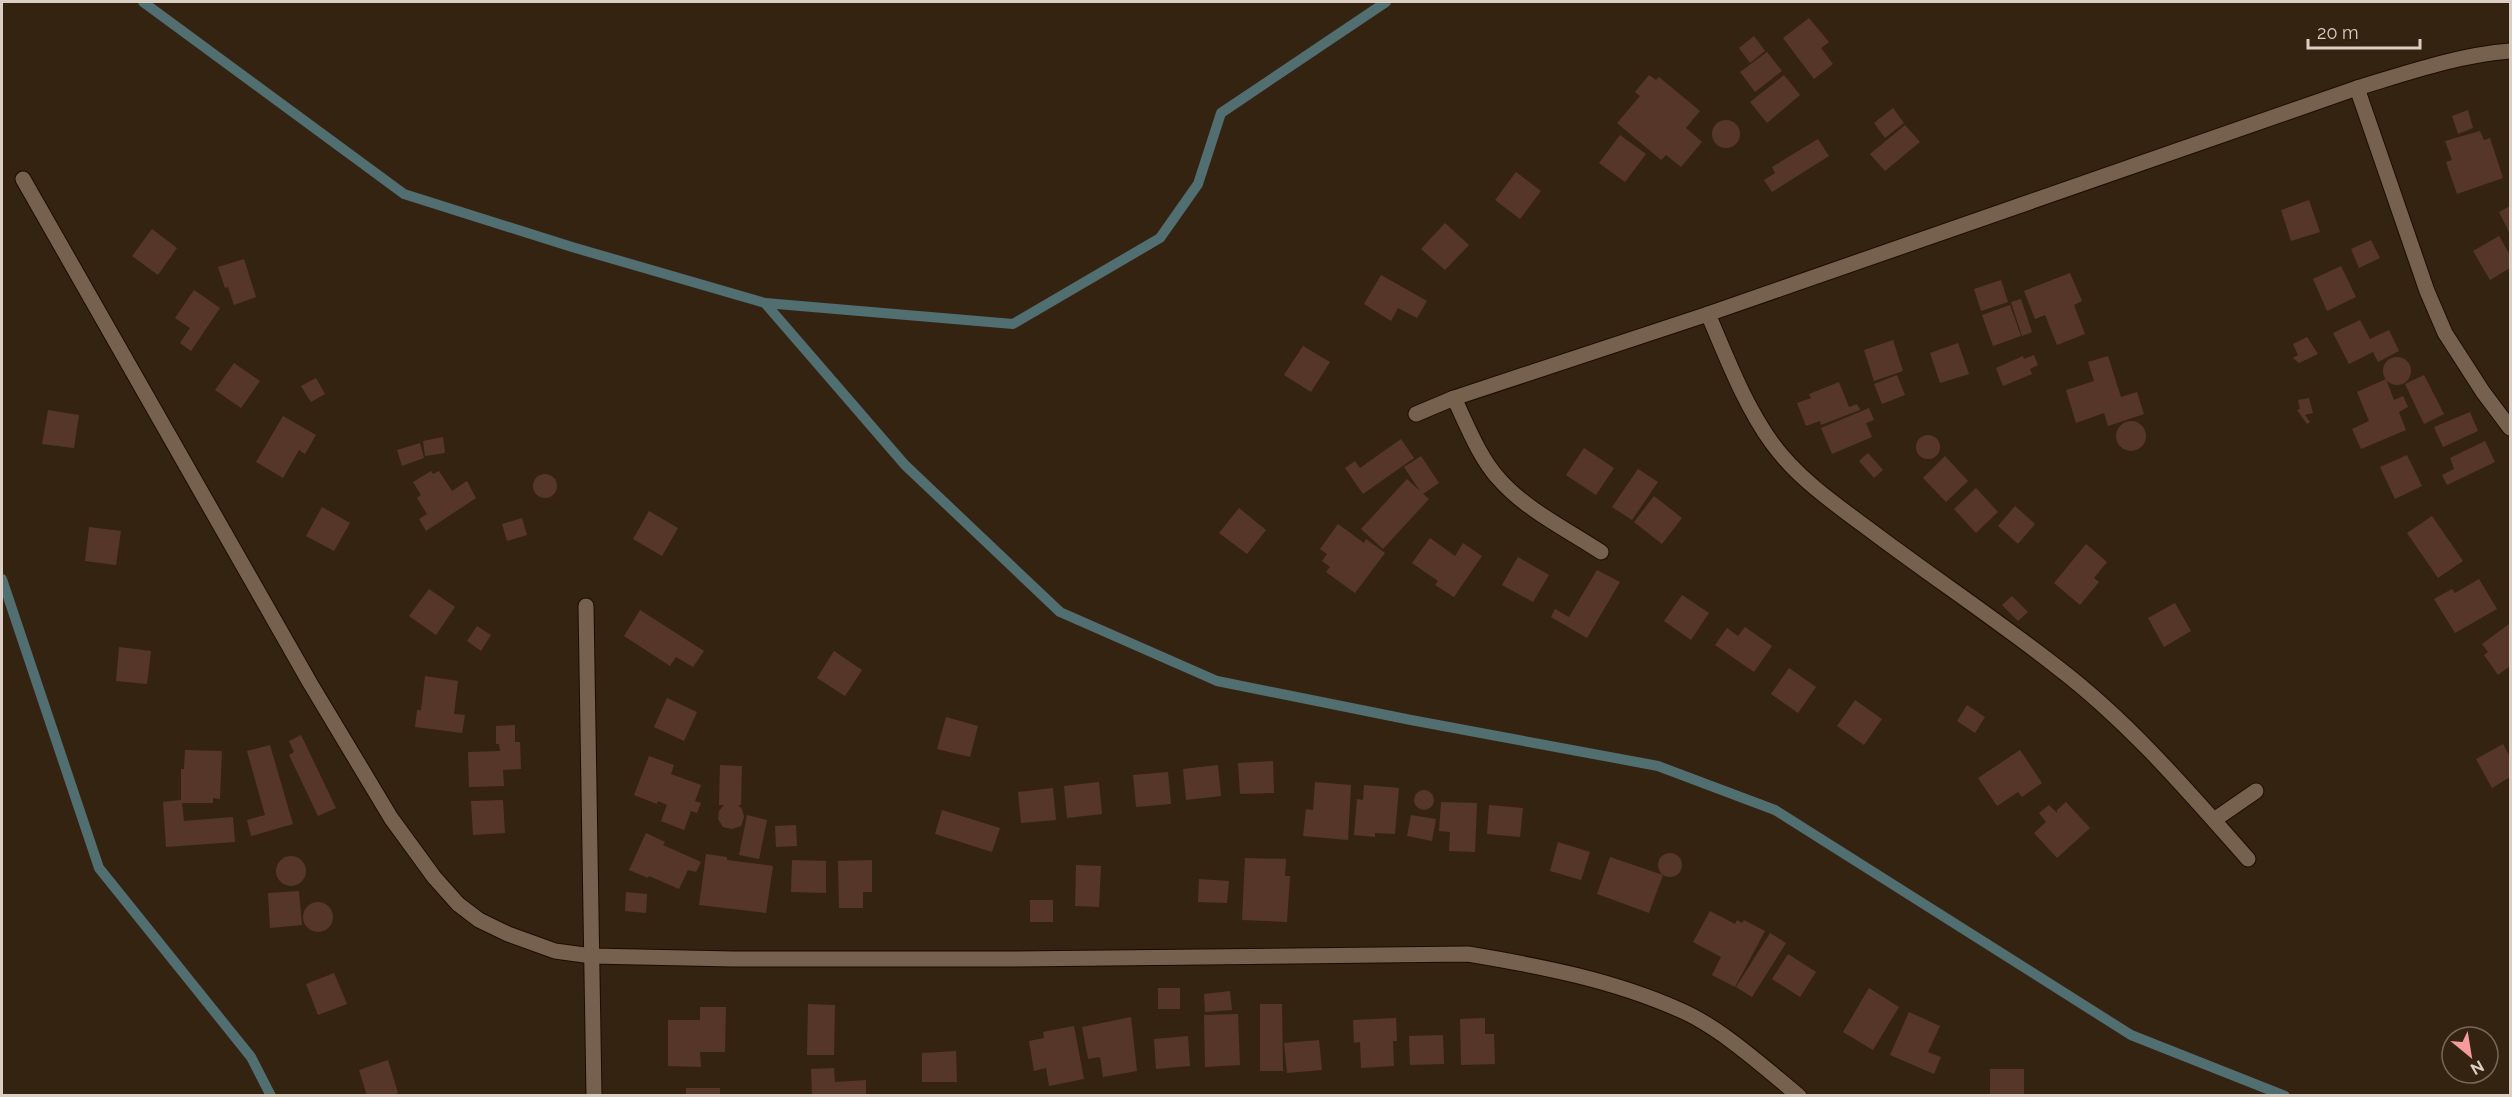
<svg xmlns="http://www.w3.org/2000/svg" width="2512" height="1097" font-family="Raleway,sans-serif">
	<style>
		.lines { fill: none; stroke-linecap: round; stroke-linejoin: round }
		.stream { stroke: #516e71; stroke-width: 10 }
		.building { fill: #563628 }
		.minor-casing { stroke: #1c0c00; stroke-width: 17 }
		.minor { stroke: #76614e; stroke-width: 15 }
	</style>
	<rect width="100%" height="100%" fill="#352312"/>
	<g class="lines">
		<g class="stream">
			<path d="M143,2L404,194L572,247L765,303L1013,324L1160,238L1198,184L1221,113L1386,2"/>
			<path d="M765,303L905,465L1060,612L1217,681L1411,720L1658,766L1775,810L2131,1035L2285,1096"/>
			<path d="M2,579L99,868L251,1057L271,1096"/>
		</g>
	</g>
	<g class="building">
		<path d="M1809,18L1829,42L1821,48L1833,64L1814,79L1783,38Z"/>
		<path d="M1754,36L1765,51L1750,63L1739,48Z"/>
		<path d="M1767,52L1782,71L1755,92L1740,72Z"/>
		<path d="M1649,75L1656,80L1659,77L1700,111L1686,128L1702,142L1681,167L1666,155L1661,160L1617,123L1640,96L1635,92Z"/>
		<path d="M1784,75L1800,95L1767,123L1750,102Z"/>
		<path d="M1893,108L1904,123L1885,138L1874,123Z"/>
		<path d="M2468,110L2473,128L2458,134L2452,116Z"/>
		<circle cx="1726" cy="134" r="14"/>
		<path d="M1905,125L1920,142L1885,171L1870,154Z"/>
		<path d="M2480,131L2484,140L2490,138L2503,178L2457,194L2446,162L2452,160L2445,141Z"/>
		<path d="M1620,135L1646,154L1625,182L1599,163Z"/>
		<path d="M1818,139L1829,156L1772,192L1764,180L1775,173L1772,167Z"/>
		<path d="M1516,172L1541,191L1520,219L1495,200Z"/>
		<path d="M2309,200L2320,232L2291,241L2281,210Z"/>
		<path d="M2510,206V234L2499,212Z"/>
		<path d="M1445,223L1469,245L1445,270L1421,249Z"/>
		<path d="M152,229L177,248L158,275L132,256Z"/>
		<path d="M2499,236L2510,255V268L2490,280L2473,251Z"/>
		<path d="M2371,240L2380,258L2359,268L2351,249Z"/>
		<path d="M244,259L256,297L234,305L228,287L225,288L218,267Z"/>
		<path d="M2341,266L2356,297L2327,311L2313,279Z"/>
		<path d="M2070,273L2082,301L2074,305L2085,334L2057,345L2045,315L2035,319L2024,291Z"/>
		<path d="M1381,275L1427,301L1417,318L1398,308L1391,321L1364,304Z"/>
		<path d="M2001,280L2008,302L1981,311L1974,289Z"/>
		<path d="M194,290L220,308L191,351L180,343L190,328L175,318Z"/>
		<path d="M2021,299L2032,332L2022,336L2011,302Z"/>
		<path d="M2010,305L2021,336L1993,346L1982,315Z"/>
		<path d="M2360,320L2370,339L2389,330L2399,351L2378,362L2373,352L2349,364L2333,333Z"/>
		<path d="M2307,337L2318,354L2299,363L2293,358L2298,355L2293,344Z"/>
		<path d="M1893,340L1903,371L1874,381L1864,350Z"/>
		<path d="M1958,343L1969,374L1940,383L1930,353Z"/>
		<path d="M1303,346L1330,362L1311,392L1284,375Z"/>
		<path d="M2034,355L2038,365L2030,369L2032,374L2003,386L1996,368L2023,356L2024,359Z"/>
		<path d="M2108,356L2121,397L2137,392L2144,414L2108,426L2104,413L2076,423L2066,390L2094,381L2088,362Z"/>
		<circle cx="2397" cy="371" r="14"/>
		<path d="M234,363L260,381L241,408L215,390Z"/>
		<path d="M1897,375L1905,395L1882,404L1874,384Z"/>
		<path d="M2424,375L2444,414L2424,424L2405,384Z"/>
		<path d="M316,378L325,394L311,402L301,386Z"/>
		<path d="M2386,379L2394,400L2403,396L2408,407L2399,412L2406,430L2361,449L2352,429L2369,421L2357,392Z"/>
		<path d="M1839,382L1849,407L1857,404L1860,410L1821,425L1820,421L1806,426L1797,403L1811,398L1809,394Z"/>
		<path d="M2309,398L2313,413L2305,415L2310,422L2307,424L2297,410L2300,409L2298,400Z"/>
		<path d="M1869,408L1874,420L1866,423L1872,437L1832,454L1821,428Z"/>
		<path d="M48,410L79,415L74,448L42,444Z"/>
		<path d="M2470,412L2478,431L2443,447L2434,427Z"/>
		<path d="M283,416L316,435L305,454L299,450L283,478L256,462Z"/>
		<circle cx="2131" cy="436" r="15"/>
		<circle cx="1928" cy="447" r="12"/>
		<path d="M443,437L445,453L425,456L423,441Z"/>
		<path d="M1401,439L1414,458L1363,494L1345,468L1355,461L1360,468Z"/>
		<path d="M2485,441L2495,462L2447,485L2442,475L2454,469L2450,458Z"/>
		<path d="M420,443L424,458L402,466L397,450Z"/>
		<path d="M1584,448L1614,468L1596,495L1566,475Z"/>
		<path d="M1868,453L1883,470L1874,478L1859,461Z"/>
		<path d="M2407,455L2422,486L2395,499L2380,467Z"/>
		<path d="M1421,456L1439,483L1423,494L1429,499L1383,549L1361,529L1407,479L1420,491L1404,467Z"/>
		<path d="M1945,456L1968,481L1946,502L1923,478Z"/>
		<path d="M1638,469L1658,482L1632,520L1612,507Z"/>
		<path d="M431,471L433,474L439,471L452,491L467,481L476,498L426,531L419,519L427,514L417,498L421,495L413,482Z"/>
		<circle cx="545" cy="486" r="12"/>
		<path d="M1976,488L1998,512L1976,533L1954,509Z"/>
		<path d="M1654,496L1682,518L1662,544L1634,522Z"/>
		<path d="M2015,506L2035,524L2018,544L1998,526Z"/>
		<path d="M322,507L350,523L334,551L306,536Z"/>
		<path d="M1239,508L1266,530L1247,554L1219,533Z"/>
		<path d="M649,511L678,528L662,556L633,539Z"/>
		<path d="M2432,516L2463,561L2438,578L2407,533Z"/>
		<path d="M522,518L527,535L507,541L502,524Z"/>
		<path d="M1338,524L1364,543L1366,539L1385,553L1355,593L1326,572L1330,567L1322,561L1327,554L1320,549Z"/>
		<path d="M89,527L121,531L116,565L85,561Z"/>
		<path d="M1430,538L1455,556L1463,543L1482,556L1454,597L1435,585L1438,581L1412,563Z"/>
		<path d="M2086,544L2107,562L2094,578L2099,582L2080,605L2054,583Z"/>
		<path d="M1518,557L1549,575L1533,602L1502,585Z"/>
		<path d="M1597,570L1620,582L1587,638L1551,617L1555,609L1569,617Z"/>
		<path d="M2479,579L2497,609L2455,633L2434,599L2452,589L2455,593Z"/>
		<path d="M429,589L455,607L436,635L409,616Z"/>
		<path d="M1682,595L1709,613L1691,640L1664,621Z"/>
		<path d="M2012,596L2028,612L2018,621L2002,605Z"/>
		<path d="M2175,603L2191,631L2164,647L2148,618Z"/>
		<path d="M640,610L704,651L693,667L676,657L670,666L624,636Z"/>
		<path d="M2509,624L2510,666L2498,675L2484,655L2488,652L2482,644Z"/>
		<path d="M477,626L491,635L481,651L467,641Z"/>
		<path d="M1745,627L1772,646L1754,672L1715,645L1727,628L1738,636Z"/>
		<path d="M119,647L151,651L147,684L116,681Z"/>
		<path d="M834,651L862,670L845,696L817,678Z"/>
		<path d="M1789,668L1816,687L1798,713L1771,694Z"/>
		<path d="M425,676L458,681L454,714L465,715L462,733L415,727L417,710H421Z"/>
		<path d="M667,698L697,712L684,741L654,727Z"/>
		<path d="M1855,700L1882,719L1864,745L1837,726Z"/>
		<path d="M1967,705L1985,717L1975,733L1957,721Z"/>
		<path d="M946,717L978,726L970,757L937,749Z"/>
		<path d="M515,725V742H520L521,769L503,770L504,786L469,787L468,752L500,751L499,744H496V726Z"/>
		<path d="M301,735L336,808L318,816L289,755L294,752L289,741Z"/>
		<path d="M2503,744L2510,757V777L2492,788L2476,759Z"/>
		<path d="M270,745L293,824L251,836L247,820L265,815L247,751Z"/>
		<path d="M185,750L222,751L220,799L213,798V803H182L184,821L233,817L235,842L166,847L163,802L181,800V769H184Z"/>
		<path d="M2020,750L2042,783L2022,797L2018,792L1997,806L1978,778Z"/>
		<path d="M649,756L674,765L671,774L701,785L695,801L701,803L697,813L691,811L684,830L661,821L667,805L658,801L657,804L634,795Z"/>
		<path d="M1273,761L1274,793L1240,794L1238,763Z"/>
		<path d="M720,765L742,766L741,805H738L742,809L744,817L741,826L732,829L723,827L718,819L719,811L724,805H719Z"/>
		<path d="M1218,765L1221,796L1186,800L1183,769Z"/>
		<path d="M1168,772L1171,804L1136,807L1133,775Z"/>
		<path d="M1099,782L1102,814L1067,818L1064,786Z"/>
		<path d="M1315,782L1351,785L1348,840L1303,836L1306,809L1313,810Z"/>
		<path d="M1364,785L1399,788L1395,834L1375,833V837L1354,835L1357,799L1363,800Z"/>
		<path d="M1053,788L1056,820L1021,823L1018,792Z"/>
		<circle cx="1424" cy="800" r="10"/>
		<path d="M503,800L505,833L473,835L471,801Z"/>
		<path d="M1441,802L1477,803L1475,852L1449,851L1450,832L1439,831Z"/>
		<path d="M2066,802L2090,828L2057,858L2034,833L2046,822L2039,813L2049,805L2057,813V810Z"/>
		<path d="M1489,805L1523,808L1520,837L1487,834Z"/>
		<path d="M942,810L1000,828L992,852L935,834Z"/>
		<path d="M747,815L767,820L759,859L739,855Z"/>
		<path d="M1411,815L1436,819L1432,841L1407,836Z"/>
		<path d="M796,825L797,846L776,847L775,826Z"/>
		<path d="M646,833L665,842L663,845L701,862L696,872L688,870L679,889L649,876L648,878L629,870Z"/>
		<path d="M1558,842L1590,852L1581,880L1550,871Z"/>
		<circle cx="1670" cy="865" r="12"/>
		<path d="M706,854L727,857V860L773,866L766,913L699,905Z"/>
		<circle cx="291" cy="871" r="15"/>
		<path d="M1610,857L1663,875L1649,913L1597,894Z"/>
		<path d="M1245,858L1286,859L1285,876H1290L1287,922L1242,920Z"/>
		<path d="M792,860L826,861V893L791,892Z"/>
		<path d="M872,860V892H863V908H839L838,861Z"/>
		<path d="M1076,865L1101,866L1099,907L1075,906Z"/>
		<path d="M1199,879L1229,881L1227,903L1198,902Z"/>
		<path d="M299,891L302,925L270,928L268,893Z"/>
		<path d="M626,892L647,894L646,913L625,911Z"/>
		<rect x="1030" y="900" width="23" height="22"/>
		<circle cx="318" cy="917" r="15"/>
		<path d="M1710,911L1735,924L1737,920L1742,923L1744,920L1765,931L1735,987L1712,975L1721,957L1693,942Z"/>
		<path d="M1770,933L1786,943L1752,997L1736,987Z"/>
		<path d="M1788,954L1816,972L1800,997L1772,979Z"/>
		<path d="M334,973L347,1004L318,1015L306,984Z"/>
		<rect x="1158" y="988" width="22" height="21"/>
		<path d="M1869,988L1899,1007L1873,1050L1843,1032Z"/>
		<path d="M1230,991L1232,1010L1205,1012L1204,994Z"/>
		<path d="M808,1004L835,1005L834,1055H807Z"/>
		<path d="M1260,1004H1282L1283,1071H1260Z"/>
		<path d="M700,1007H726L725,1052H700L701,1067L668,1066V1020H700Z"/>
		<path d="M1909,1012L1940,1026L1928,1052L1941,1057L1934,1074L1890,1055Z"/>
		<path d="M1238,1014L1240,1065L1205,1067L1204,1015Z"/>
		<path d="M1131,1017L1137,1071L1103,1077L1100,1057L1088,1059L1082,1027Z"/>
		<path d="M1396,1018L1397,1041H1393L1394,1066L1361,1068L1360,1042L1354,1043L1353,1020Z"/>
		<path d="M1485,1018V1034H1494L1495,1064L1461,1065L1460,1019Z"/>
		<path d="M1074,1026L1084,1079L1049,1086L1046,1068L1034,1071L1029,1041L1044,1038L1043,1032Z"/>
		<path d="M1443,1035L1444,1064L1410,1065L1409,1036Z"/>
		<path d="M1188,1036L1190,1066L1156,1069L1154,1039Z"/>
		<path d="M1319,1040L1322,1070L1287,1073L1284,1043Z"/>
		<path d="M956,1051L957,1082H922V1053Z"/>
		<path d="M388,1060L398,1093L390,1096H367L359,1070Z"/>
		<path d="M834,1068L835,1082L866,1080V1096H812L811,1069Z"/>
		<rect x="1990" y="1069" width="34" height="27"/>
		<rect x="686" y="1088" width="34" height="8"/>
	</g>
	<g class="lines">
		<g class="minor-casing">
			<g id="minor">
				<path d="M2357,88L2427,291L2445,333L2483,392L2510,428"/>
				<path d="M23,179L310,683L391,818L434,877L458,904L479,920L508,934L555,951L592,956L733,959H1013L1468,954C1540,966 1613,980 1680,1010C1720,1027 1765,1068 1799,1096"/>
				<path d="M1708,314C1727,358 1744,404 1772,443C1799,480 1838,506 1874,533C1934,578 1997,620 2057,667C2129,722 2188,791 2248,859"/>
				<path d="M1454,398C1467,425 1479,457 1499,479C1526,510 1568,530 1601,552"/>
				<path d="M1416,414L1454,398L1708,314L2357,88C2407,73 2458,55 2510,51"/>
				<path d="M586,606L594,1096"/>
				<path d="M2214,820L2256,791"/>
			</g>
		</g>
		<use href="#minor" class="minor"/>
	</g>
	<rect width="2512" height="1097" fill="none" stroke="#dbcfc4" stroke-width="6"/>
	<g transform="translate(2470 1055) rotate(150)"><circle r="28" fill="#352312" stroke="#776859" stroke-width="1.5"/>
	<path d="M0-4.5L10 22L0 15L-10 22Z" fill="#f59b9c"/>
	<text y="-9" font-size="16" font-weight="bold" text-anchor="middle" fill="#dbcfc4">N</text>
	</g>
	<path d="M2308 39v9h112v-9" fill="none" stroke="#dbcfc4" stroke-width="3"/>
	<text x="2317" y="39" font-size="18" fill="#dbcfc4" stroke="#352312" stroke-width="4.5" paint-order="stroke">20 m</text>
</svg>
